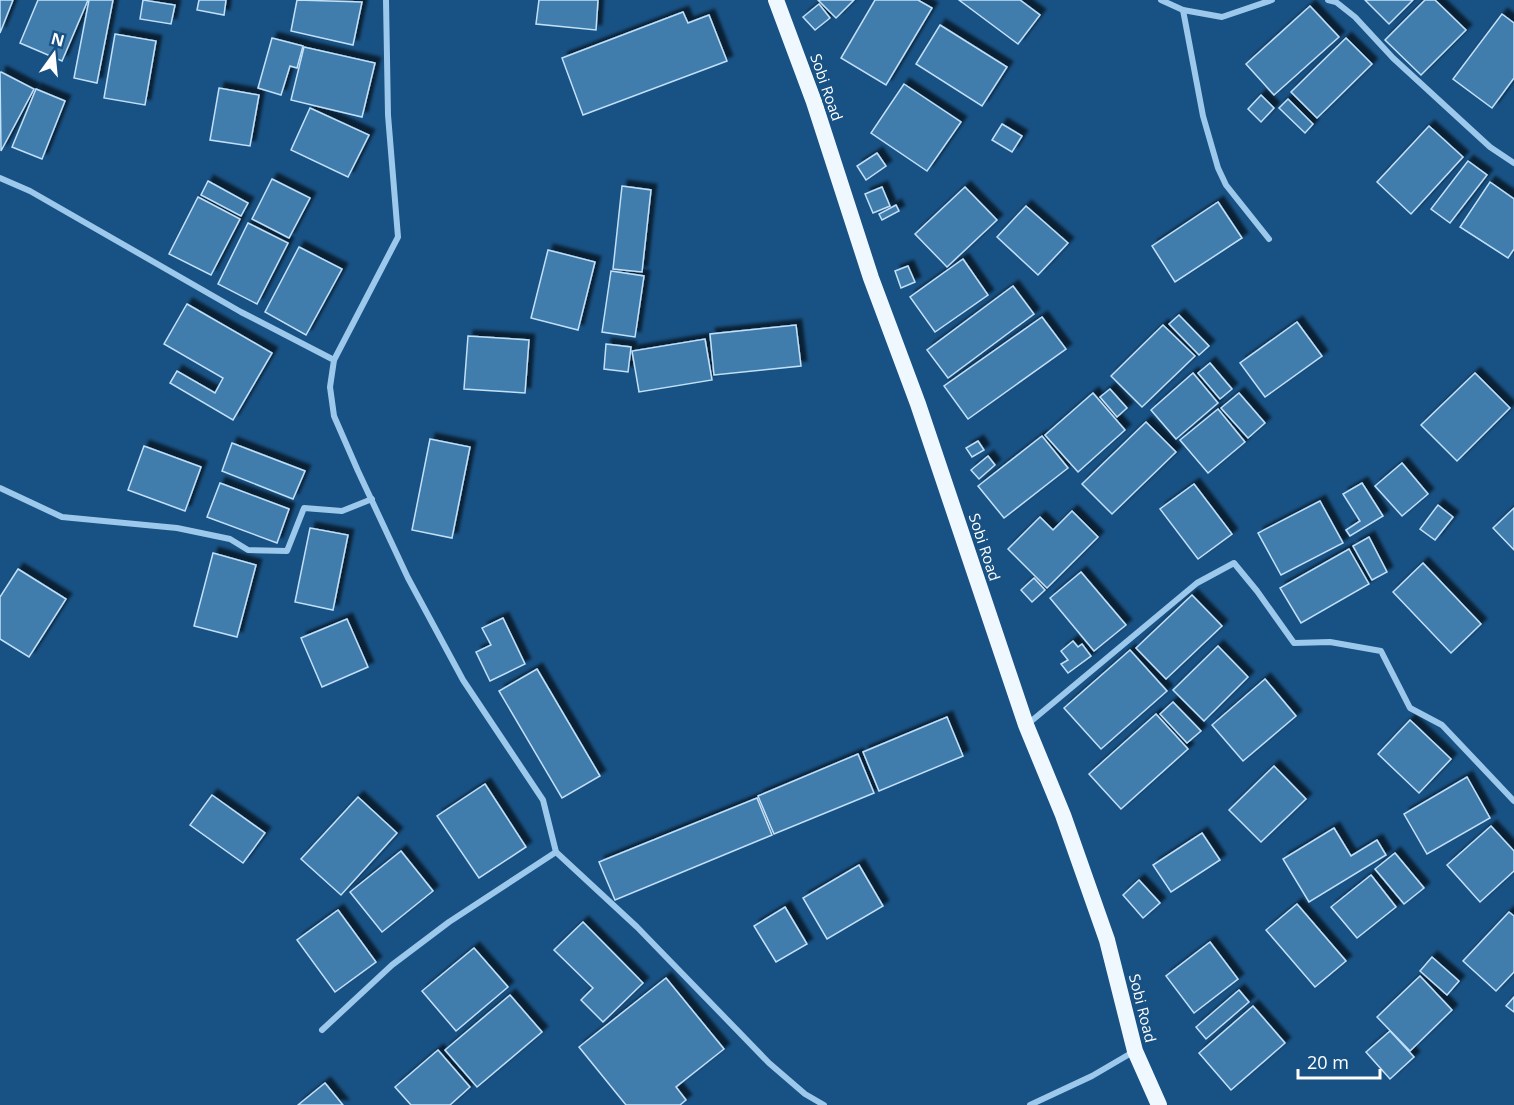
<svg xmlns="http://www.w3.org/2000/svg" width="1514" height="1105" font-family="'Open Sans',sans-serif">
	<style>
		.building { fill: #417cac; stroke: #c1e0f9; stroke-width: 1.5; filter: url(#shadow) }
		.lines { fill: none; stroke-linecap: round; stroke-linejoin: round }
		.minor { stroke: #9cc8ec; stroke-width: 6 }
		.trunk { stroke: #f0f8ff; stroke-width: 16 }
		.labels { text-anchor: middle; dominant-baseline: central; stroke-width: 6; stroke-linejoin: round; paint-order: stroke }
		.street-label { font-size: 15px; fill: #fff; stroke: #185183 }
	</style>
	<defs>
		<filter id="shadow"><feDropShadow dx="5.5" dy="-5.5" stdDeviation="1.5" flood-color="#0009"/></filter>
	</defs>
	<rect width="100%" height="100%" fill="#185183"/>
	<g class="building">
		<path d="M0,0H13L0,33Z"/>
		<path d="M38,0H88L62,61L20,43Z"/>
		<path d="M89,0H113L97,83L74,78Z"/>
		<path d="M143,0L175,5L171,24L140,19Z"/>
		<path d="M199,0H226L224,15L197,10Z"/>
		<path d="M297,0L362,2L353,45L291,31Z"/>
		<path d="M539,0H598L596,30L536,24Z"/>
		<path d="M818,0H854L836,18Z"/>
		<path d="M875,0H918L932,8L886,85L841,58Z"/>
		<path d="M959,0H1020L1040,15L1018,44Z"/>
		<path d="M1365,0H1413L1389,24Z"/>
		<path d="M1425,0H1435L1466,30L1421,75L1385,40Z"/>
		<path d="M819,4L830,18L815,30L803,17Z"/>
		<path d="M1310,6L1339,37L1274,95L1246,64Z"/>
		<path d="M683,12L688,23L709,15L727,61L583,115L562,58Z"/>
		<path d="M1502,14L1514,23V78L1492,108L1453,79Z"/>
		<path d="M940,25L1007,67L982,106L916,64Z"/>
		<path d="M115,34L156,41L145,105L104,98Z"/>
		<path d="M272,38L303,46L297,68L290,66L281,95L258,88Z"/>
		<path d="M1346,38L1372,64L1317,118L1291,92Z"/>
		<path d="M304,47L375,63L362,117L291,100Z"/>
		<path d="M1,72L34,89L1,151L0,73Z"/>
		<path d="M904,84L961,122L927,171L871,133Z"/>
		<path d="M219,88L259,95L250,146L210,140Z"/>
		<path d="M36,89L65,101L42,159L12,147Z"/>
		<path d="M1261,95L1274,108L1261,122L1248,109Z"/>
		<path d="M1288,99L1313,124L1305,133L1279,108Z"/>
		<path d="M310,108L369,135L348,177L291,150Z"/>
		<path d="M1002,124L1022,136L1012,152L992,140Z"/>
		<path d="M1429,126L1463,157L1411,214L1377,182Z"/>
		<path d="M877,153L886,166L866,180L857,166Z"/>
		<path d="M1468,161L1487,175L1450,223L1431,209Z"/>
		<path d="M272,179L310,198L289,238L252,219Z"/>
		<path d="M208,181L248,203L241,216L201,195Z"/>
		<path d="M1490,182L1514,199V249L1508,258L1460,227Z"/>
		<path d="M622,186L651,190L642,272L613,269Z"/>
		<path d="M882,187L890,206L873,213L865,194Z"/>
		<path d="M965,187L997,220L947,267L915,234Z"/>
		<path d="M198,197L240,219L211,275L169,254Z"/>
		<path d="M1218,202L1242,238L1175,282L1152,246Z"/>
		<path d="M896,205L899,211L882,220L879,214Z"/>
		<path d="M1026,206L1068,243L1038,275L997,237Z"/>
		<path d="M248,223L288,243L257,304L218,284Z"/>
		<path d="M299,247L342,269L306,335L265,312Z"/>
		<path d="M548,250L595,262L578,330L531,318Z"/>
		<path d="M963,259L988,295L935,332L910,297Z"/>
		<path d="M908,266L915,282L901,288L895,271Z"/>
		<path d="M611,271L644,276L635,337L602,332Z"/>
		<path d="M1013,286L1034,314L948,378L927,350Z"/>
		<path d="M187,304L272,353L233,420L170,383L177,371L215,393L223,378L164,344Z"/>
		<path d="M1179,315L1209,346L1199,355L1169,324Z"/>
		<path d="M1042,317L1066,349L968,419L944,386Z"/>
		<path d="M1297,322L1322,356L1265,397L1240,363Z"/>
		<path d="M796,325L801,366L714,375L710,334Z"/>
		<path d="M1163,325L1195,356L1142,407L1111,376Z"/>
		<path d="M468,336L529,340L525,393L464,389Z"/>
		<path d="M705,339L712,380L639,392L632,351Z"/>
		<path d="M606,344L631,347L628,372L604,369Z"/>
		<path d="M1210,363L1232,389L1220,399L1198,373Z"/>
		<path d="M1193,373L1218,403L1176,439L1151,410Z"/>
		<path d="M1475,373L1510,408L1457,461L1421,425Z"/>
		<path d="M1110,389L1127,408L1117,417L1100,397Z"/>
		<path d="M1093,393L1125,430L1078,472L1045,435Z"/>
		<path d="M1239,393L1265,423L1248,438L1221,408Z"/>
		<path d="M1218,409L1245,442L1208,473L1180,440Z"/>
		<path d="M1146,422L1176,452L1112,514L1082,484Z"/>
		<path d="M1042,436L1068,468L1004,518L978,486Z"/>
		<path d="M430,439L470,447L452,538L412,530Z"/>
		<path d="M978,441L984,450L972,457L966,448Z"/>
		<path d="M232,443L305,471L293,499L222,471Z"/>
		<path d="M144,446L201,467L185,511L128,490Z"/>
		<path d="M988,456L995,465L979,479L971,470Z"/>
		<path d="M1402,463L1428,494L1402,516L1375,486Z"/>
		<path d="M220,483L289,509L277,543L207,517Z"/>
		<path d="M1362,483L1383,516L1350,536L1346,530L1360,521L1343,494Z"/>
		<path d="M1194,484L1232,534L1198,559L1160,509Z"/>
		<path d="M1320,501L1343,543L1281,575L1258,533Z"/>
		<path d="M1438,505L1453,517L1435,540L1420,529Z"/>
		<path d="M1514,508V550L1493,528Z"/>
		<path d="M1072,511L1098,537L1047,588L1008,549L1040,517L1053,530Z"/>
		<path d="M310,528L348,535L333,610L295,602Z"/>
		<path d="M1369,537L1387,572L1372,580L1353,546Z"/>
		<path d="M1349,549L1369,584L1301,623L1280,588Z"/>
		<path d="M213,553L256,565L237,637L194,626Z"/>
		<path d="M1423,563L1481,624L1451,653L1393,592Z"/>
		<path d="M18,569L66,599L29,657L0,639V597Z"/>
		<path d="M1081,572L1126,625L1094,651L1050,598Z"/>
		<path d="M1034,578L1045,590L1032,602L1021,590Z"/>
		<path d="M1192,595L1222,626L1166,679L1136,648Z"/>
		<path d="M503,618L525,664L490,681L476,652L491,645L482,628Z"/>
		<path d="M347,619L368,667L322,687L301,638Z"/>
		<path d="M1073,641L1078,647L1082,644L1091,656L1068,673L1061,664L1068,660L1061,651Z"/>
		<path d="M1218,646L1248,677L1204,721L1173,690Z"/>
		<path d="M1130,650L1167,691L1101,749L1064,708Z"/>
		<path d="M537,669L600,776L562,798L499,691Z"/>
		<path d="M1265,679L1296,716L1243,761L1212,725Z"/>
		<path d="M1173,702L1201,731L1187,743L1160,714Z"/>
		<path d="M1156,714L1188,749L1121,809L1089,774Z"/>
		<path d="M947,717L963,756L879,791L863,752Z"/>
		<path d="M1410,720L1451,759L1419,793L1378,754Z"/>
		<path d="M858,754L874,793L774,834L758,796Z"/>
		<path d="M1274,766L1306,799L1261,842L1229,810Z"/>
		<path d="M1467,777L1490,818L1427,854L1404,814Z"/>
		<path d="M485,784L526,847L479,878L437,816Z"/>
		<path d="M212,795L265,833L243,863L190,825Z"/>
		<path d="M358,797L397,833L341,895L301,859Z"/>
		<path d="M757,798L772,835L615,900L599,862Z"/>
		<path d="M1491,826L1514,851V871L1480,902L1447,865Z"/>
		<path d="M1334,828L1351,856L1377,840L1386,855L1309,902L1283,859Z"/>
		<path d="M1202,833L1220,860L1171,892L1153,865Z"/>
		<path d="M401,851L433,891L382,932L350,892Z"/>
		<path d="M1395,853L1424,888L1404,904L1375,869Z"/>
		<path d="M859,865L883,906L827,939L803,898Z"/>
		<path d="M1371,875L1396,907L1357,938L1331,907Z"/>
		<path d="M1139,880L1160,903L1143,918L1123,895Z"/>
		<path d="M1297,904L1346,961L1315,987L1266,930Z"/>
		<path d="M785,907L807,944L776,962L754,926Z"/>
		<path d="M338,910L376,962L335,992L297,940Z"/>
		<path d="M1509,912L1514,916V972L1496,991L1463,961Z"/>
		<path d="M583,922L643,983L603,1022L581,1000L593,988L554,950Z"/>
		<path d="M1210,942L1238,979L1194,1013L1166,976Z"/>
		<path d="M474,948L508,987L456,1031L422,991Z"/>
		<path d="M1432,957L1459,981L1447,995L1420,971Z"/>
		<path d="M1420,976L1452,1010L1410,1051L1377,1017Z"/>
		<path d="M666,978L724,1049L676,1087L686,1100L680,1105H626L579,1047Z"/>
		<path d="M1239,990L1249,1002L1206,1039L1196,1027Z"/>
		<path d="M510,995L542,1032L477,1087L445,1050Z"/>
		<path d="M1514,997V1012L1506,1006Z"/>
		<path d="M1253,1006L1285,1043L1231,1090L1199,1053Z"/>
		<path d="M1390,1031L1414,1057L1390,1079L1366,1052Z"/>
		<path d="M438,1050L470,1087L450,1105H411L395,1087Z"/>
		<path d="M325,1083L343,1105H298Z"/>
	</g>
	<g class="lines">
		<g class="minor">
			<path d="M1161,0L1183,10L1222,17L1272,0"/>
			<path d="M1328,0L1336,2L1355,17L1393,58L1490,147L1514,163"/>
			<path d="M1183,10L1203,116L1218,168L1226,185L1269,239"/>
			<path d="M0,178L30,191L241,312L334,360L330,387L334,416L358,471L408,578L463,680L543,800L556,852L637,927L769,1063L805,1094L824,1105"/>
			<path d="M334,360L398,237L388,115L386,0"/>
			<path d="M0,488L62,517L177,528L230,539L248,550L287,551L304,508L342,511L372,499"/>
			<path d="M1029,723L1197,583L1234,563L1257,591L1294,643L1330,642L1381,651L1410,708L1442,725L1514,801"/>
			<path d="M322,1030L392,965L449,922L556,852"/>
			<path d="M1030,1105L1092,1076L1133,1052"/>
		</g>
		<path class="trunk" d="M776,0L814,102L871,278L918,404L1026,725L1063,815L1107,940L1135,1051L1159,1105"/>
	</g>
	<g class="labels">
		<g class="street-label">
			<text transform="translate(827 87) rotate(71)">Sobi Road</text>
			<text transform="translate(985 547) rotate(72)">Sobi Road</text>
			<text transform="translate(1143 1008) rotate(76)">Sobi Road</text>
		</g>
	</g>
	<g transform="translate(54 54) rotate(15)" stroke="#185183" stroke-width="4.5" paint-order="stroke">
	<path d="M0-4.5L10 22L0 15L-10 22Z" fill="#ffffff"/>
	<text y="-9" font-size="16" font-weight="bold" text-anchor="middle" fill="#ffffff">N</text>
	</g>
	<path d="M1298 1069v9h82v-9" fill="none" stroke="#ffffff" stroke-width="3"/>
	<text x="1307" y="1069" font-size="18" fill="#ffffff" stroke="#185183" stroke-width="4.5" paint-order="stroke">20 m</text>
</svg>
